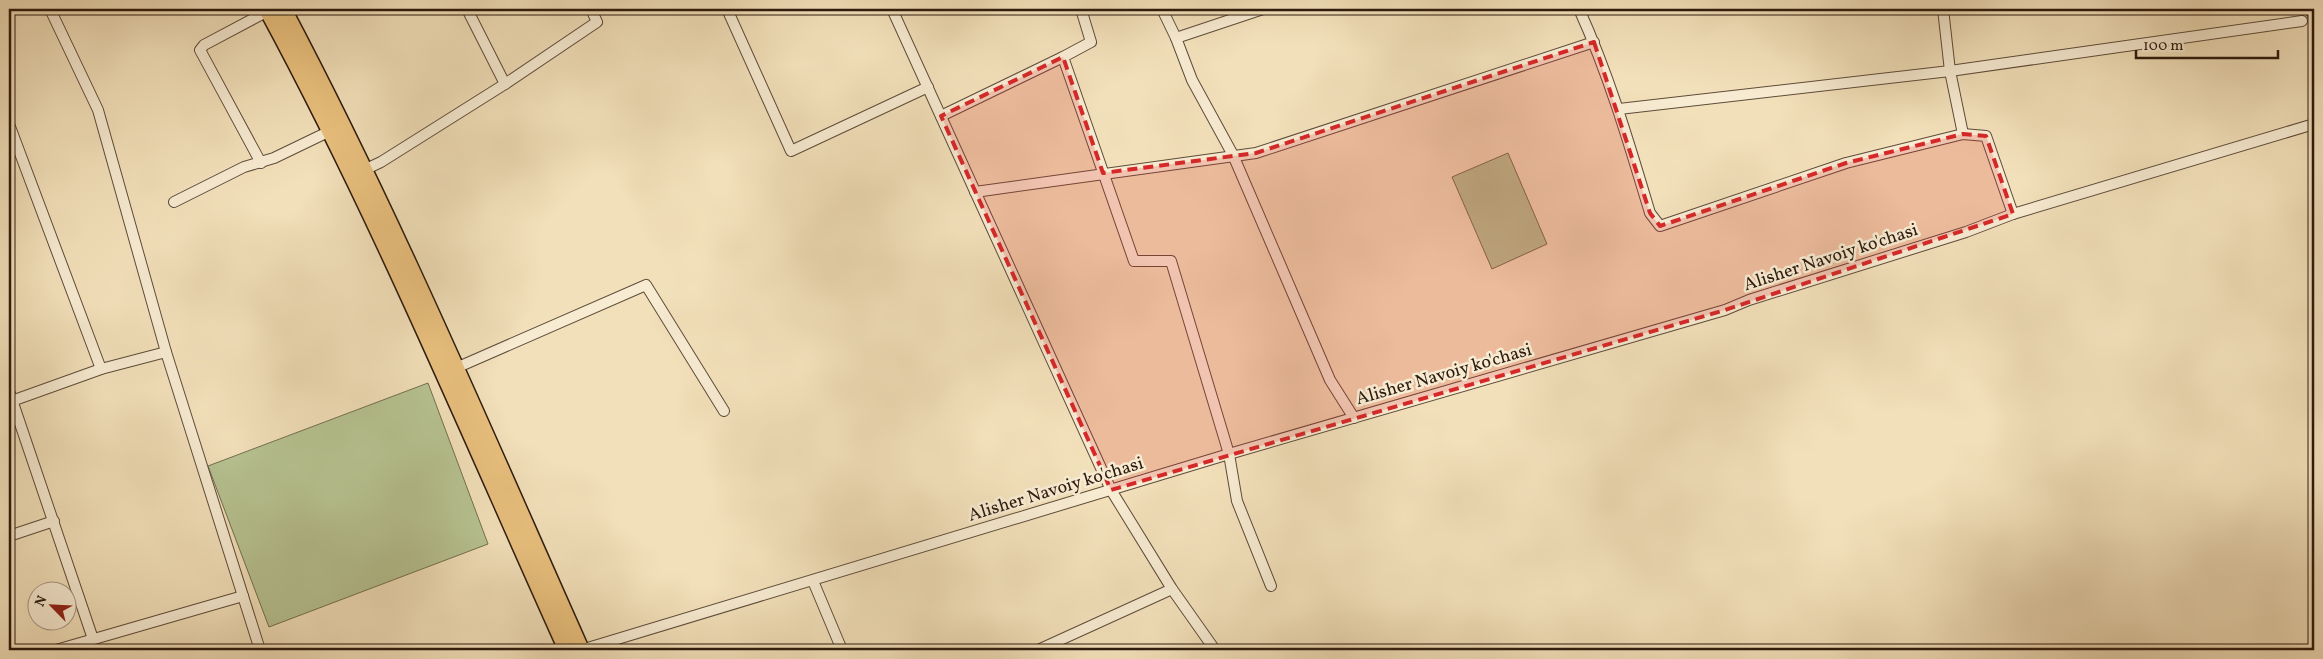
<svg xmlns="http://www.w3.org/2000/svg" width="2323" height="659" font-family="Vollkorn,serif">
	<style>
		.green { fill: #b7c392; stroke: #726e50 }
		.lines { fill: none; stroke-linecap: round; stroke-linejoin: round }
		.stream { stroke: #6f7c70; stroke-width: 3 }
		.minor-casing { stroke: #5e4c39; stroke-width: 12 }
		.primary-casing { stroke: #2c1a0e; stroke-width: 19 }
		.minor { stroke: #f7ebd2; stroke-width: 10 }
		.primary { stroke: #e9c07d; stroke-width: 16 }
		.marked { fill: #d62828; fill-opacity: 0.2; stroke: #d62828; stroke-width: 4; stroke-dasharray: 10 6; stroke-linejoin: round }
		.labels { text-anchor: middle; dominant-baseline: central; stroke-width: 5; stroke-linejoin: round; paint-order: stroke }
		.street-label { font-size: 18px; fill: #2c1a0e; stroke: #f7ebd2 }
	</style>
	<rect width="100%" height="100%" fill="#f2e0ba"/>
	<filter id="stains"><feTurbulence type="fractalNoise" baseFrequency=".004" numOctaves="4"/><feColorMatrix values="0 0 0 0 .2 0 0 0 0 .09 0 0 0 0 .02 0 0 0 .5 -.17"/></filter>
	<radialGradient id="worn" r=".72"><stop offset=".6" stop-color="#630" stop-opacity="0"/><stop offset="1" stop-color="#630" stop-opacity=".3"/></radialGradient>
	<g class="green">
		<path d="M1508,153L1547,244L1492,269L1452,177Z"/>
		<path d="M428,383L488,544L269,627L208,466Z"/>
	</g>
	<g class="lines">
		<path class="stream" d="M2304,9L2314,27"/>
		<g class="minor-casing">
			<g id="minor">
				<path d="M50,9L98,110L166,352L260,650"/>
				<path d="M467,9L505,84"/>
				<path d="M727,9L791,151L928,87"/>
				<path d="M892,9L1111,490L1172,589L1215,650"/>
				<path d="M1081,9L1091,42L1063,57L1134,261H1171L1229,454L1237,501L1271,586"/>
				<path d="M1162,9L1176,38L1192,80L1233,155L1330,380L1354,418"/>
				<path d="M1579,9C1609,75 1629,143 1650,213L1660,226L1846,163L1963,134L1986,136L2013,214"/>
				<path d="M1943,9L1950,71L1963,134"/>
				<path d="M1176,38L1263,9"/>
				<path d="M1619,109L1950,71L2302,21"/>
				<path d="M941,116L1063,57"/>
				<path d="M9,124L101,369"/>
				<path d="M261,163L200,50L204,45L268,11"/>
				<path d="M364,170L381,162L505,84L597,22L591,9"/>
				<path d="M975,192L1256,153L1594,42"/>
				<path d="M174,202L244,167L274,158L330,131"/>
				<path d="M456,368L646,285L724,411"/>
				<path d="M9,391L93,639"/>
				<path d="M9,402L101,369L166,352"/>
				<path d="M9,536L54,521"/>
				<path d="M813,581L842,650"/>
				<path d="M56,650L243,596"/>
				<path d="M581,650L1229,454L1725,310L1749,300L1966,232L2013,214L2314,124"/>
				<path d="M1038,650L1172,589"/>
			</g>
		</g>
		<g class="primary-casing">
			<g id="primary">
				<path d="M267,9C379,216 470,435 567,650"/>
				<path d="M283,9C393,217 485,435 581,650"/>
			</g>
		</g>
		<use href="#minor" class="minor"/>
		<use href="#primary" class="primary"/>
	</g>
	<path class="marked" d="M1594,42L1650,213L1660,226L1846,163L1963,134L1986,136L2013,214L1725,310L1111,490L941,116L1063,57L1103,173L1256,153Z"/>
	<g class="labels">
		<g class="street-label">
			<text transform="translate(1831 258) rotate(-18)">Alisher Navoiy ko'chasi</text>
			<text transform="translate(1444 375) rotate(-16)">Alisher Navoiy ko'chasi</text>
			<text transform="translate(1056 490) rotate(-17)">Alisher Navoiy ko'chasi</text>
		</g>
	</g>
	<rect width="2323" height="659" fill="none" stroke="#f2e0ba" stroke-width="30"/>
	<rect x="10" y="10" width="2303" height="639" fill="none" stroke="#2c1a0e" stroke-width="2.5"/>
	<rect x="15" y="15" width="2293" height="629" fill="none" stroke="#2c1a0e"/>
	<g transform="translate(52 606) rotate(294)"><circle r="24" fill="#f7ebd2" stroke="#a69784"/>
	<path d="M0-4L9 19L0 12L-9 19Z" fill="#8f2418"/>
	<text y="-8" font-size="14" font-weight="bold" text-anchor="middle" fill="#2c1a0e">N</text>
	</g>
	<path d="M2136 50v8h142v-8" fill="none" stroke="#2c1a0e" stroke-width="2.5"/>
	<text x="2143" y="50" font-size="15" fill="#2c1a0e" stroke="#f7ebd2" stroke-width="4" paint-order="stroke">100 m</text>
	<rect width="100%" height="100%" filter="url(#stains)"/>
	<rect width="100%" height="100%" fill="url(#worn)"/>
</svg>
